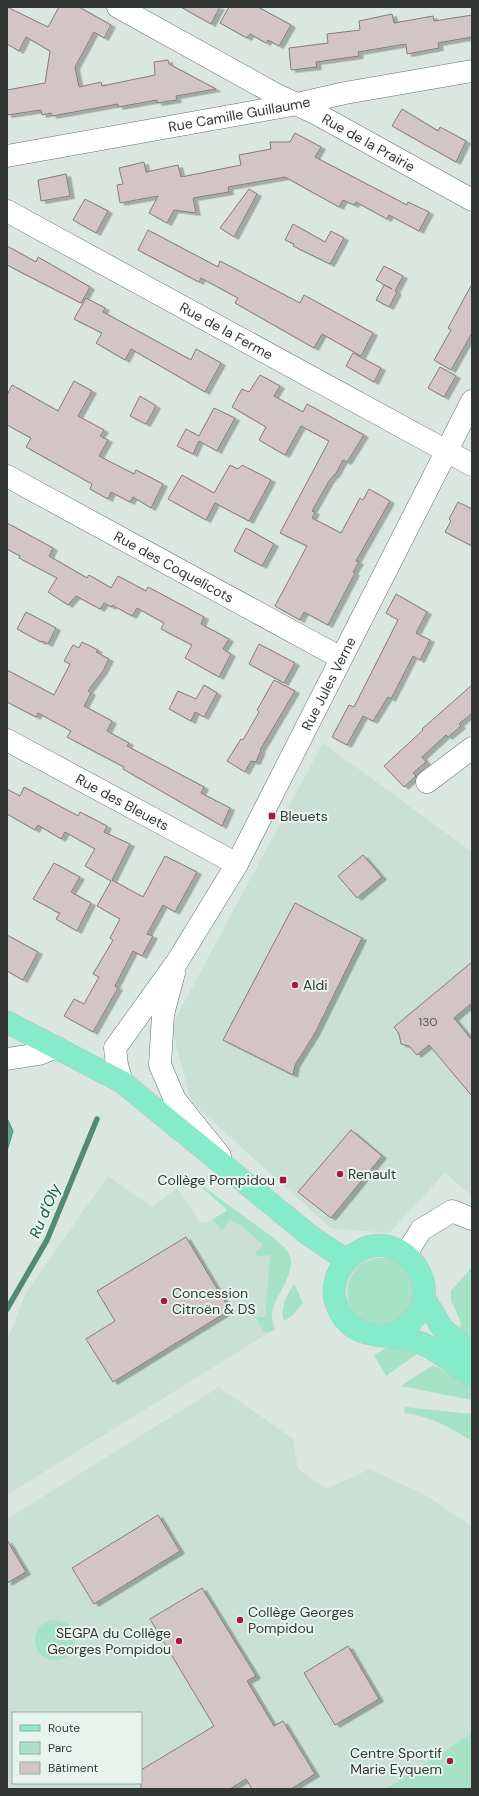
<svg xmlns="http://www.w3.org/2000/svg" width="479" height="1796" font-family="'DM Sans',sans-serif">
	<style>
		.built { fill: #cadfd5; fill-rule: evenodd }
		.green { fill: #a6e2c8 }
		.water { fill: #5faf8f; stroke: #528b74 }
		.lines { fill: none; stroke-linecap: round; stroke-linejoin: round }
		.stream { stroke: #528b74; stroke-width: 5.5 }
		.building { fill: #d3c5c5; stroke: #877b7b; filter: url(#shadow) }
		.minor-casing { stroke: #65706b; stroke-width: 23 }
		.major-casing { stroke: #c2c3c2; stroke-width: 23 }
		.minor { stroke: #fff; stroke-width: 22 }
		.major { stroke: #86ebca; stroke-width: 22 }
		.poi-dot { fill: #ab163c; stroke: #e7f4ee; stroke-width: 1.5 }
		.labels { text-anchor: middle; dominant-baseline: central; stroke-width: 4; stroke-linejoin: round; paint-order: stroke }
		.number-label { font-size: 12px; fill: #5a5a59 }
		.street-label { font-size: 14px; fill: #323735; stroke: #e7f4ee }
		.poi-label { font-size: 14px; fill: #323735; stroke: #e7f4ee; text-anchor: start }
		.water-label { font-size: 15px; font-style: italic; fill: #11533d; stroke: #e7f4ee }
	</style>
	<defs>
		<filter id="shadow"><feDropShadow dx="4.5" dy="2.5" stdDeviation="0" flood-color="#0004"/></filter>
	</defs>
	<rect width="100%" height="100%" fill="#dae7e1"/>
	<g class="built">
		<path d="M323,743L472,852V1196L445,1173L389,1233L331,1228L192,1103L171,1027Z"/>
		<path d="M108,1176L152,1207L177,1188L201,1223L212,1220L222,1230L230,1220L241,1226L263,1246L257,1257L270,1255L265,1317H255L264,1332H270L7,1495V1341L27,1291Z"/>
		<path d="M219,1387L293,1439L298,1469L327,1489L370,1469L427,1496L472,1527V1733L386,1789H7V1519ZM13,1713H141V1783H13Z"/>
	</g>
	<g class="green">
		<path d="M190,1177L274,1238C278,1242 282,1245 286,1249C302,1270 274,1293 272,1314C271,1318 274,1324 275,1329L270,1332H264L255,1317H265L270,1255L257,1257L255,1253L263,1245L241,1226L230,1220L222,1230L212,1220L227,1210Z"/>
		<path d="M376,1258H385L395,1260L403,1265L409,1273L415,1291L410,1310L386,1325C380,1325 373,1325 368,1323C344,1315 341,1281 359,1266C364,1261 369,1260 376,1258Z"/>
		<path d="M472,1267V1344L458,1334L461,1323L451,1300V1291Z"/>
		<path d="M294,1283L303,1303L292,1316L284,1321C279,1308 288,1295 294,1283Z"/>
		<path d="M389,1346L420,1352L386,1376L374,1355Z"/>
		<path d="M433,1365L472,1386V1400L401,1386Z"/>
		<path d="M405,1407L472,1414V1441C448,1426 432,1417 404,1413Z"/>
		<circle cx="55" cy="1640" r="20"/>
		<path d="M472,1733V1789H386Z"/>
	</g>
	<path class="water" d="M7,1118L13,1131L7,1151Z"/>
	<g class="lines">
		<path class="stream" d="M7,1309L47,1240L97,1119"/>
	</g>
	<g class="building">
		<path d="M7,7L48,27L59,7H79L111,25L104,38L94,32L75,67L79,87L101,82L102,86L155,75L154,62L168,60L169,64L216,89L176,96L177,100L157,103V100L118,107V104L52,116L51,113L42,115L41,110L7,115V90L45,83L50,51L26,37L19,51L7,44Z"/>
		<path d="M181,7H220L211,24Z"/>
		<path d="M229,7H258L291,25L279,46L268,40L266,43L250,34L247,38L220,23Z"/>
		<path d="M392,14L394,23L433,16L434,21L472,15V37L438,43L439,48L407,54L406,44L358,52L359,56L316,62L317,67L291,70L289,48L328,43L327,34L360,30L359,21Z"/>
		<path d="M402,109L438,131L440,127L466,141L456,162L392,126Z"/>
		<path d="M295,133L321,147L315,157L407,205L408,202L429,212L419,231L389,215L387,219L356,202L354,205L343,200L339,207L285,177L228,187L229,192L193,198L196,213L174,210L167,223L149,213L158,196L120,203L117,185L123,184L119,168L144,162L146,172L178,165L181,177L241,165L239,155L271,149L270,142H290Z"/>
		<path d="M66,174L70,196L41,201L38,180Z"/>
		<path d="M249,189L257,194L234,237L220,228Z"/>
		<path d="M85,199L108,211L96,233L73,220Z"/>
		<path d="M293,224L325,242L331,231L344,238L330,264L293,246L294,244L285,240Z"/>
		<path d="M148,230L218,267L220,261L300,303L304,295L373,333L361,356L322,334L314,348L235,303L238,298L201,278L199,282L138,250Z"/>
		<path d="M7,246L36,262L38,257L90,287L81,303L7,265Z"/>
		<path d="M384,266L403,276L395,291L397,292L389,307L376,300L384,285L392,289L376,280Z"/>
		<path d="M472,284V333L451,370L434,360L451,330L448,328Z"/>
		<path d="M86,298L105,308L103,312L191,360L196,349L221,363L205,392L131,349L125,360L96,343L102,333L74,319Z"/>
		<path d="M353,353L381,368L374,382L346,366Z"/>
		<path d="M440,367L456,376L444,397L428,388Z"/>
		<path d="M260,375L280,386L274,396L303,412L307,404L364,435L347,462L343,460L335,475H334L329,481L312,511L315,512L312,518L341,533L360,498L363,500L369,489L390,501L356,561L359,562L353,572L355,573L328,625L304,612L300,620L275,606L307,546L280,533L329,441L301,426L285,455L259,440L266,427L232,407L242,389L249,392Z"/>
		<path d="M74,381L92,391L78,416L104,430L100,436L108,440L99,456L134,474L136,470L163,484L151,508L133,497L130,502L111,492L108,499L90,489L92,484L26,447L31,438L7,425V395L12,385L58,411Z"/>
		<path d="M140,396L156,406L146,424L130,416Z"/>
		<path d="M214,408L235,418L217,451L199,441L193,454L177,446L186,429L199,436Z"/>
		<path d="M230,465L238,469L242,465L271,480L249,521L215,503L206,520L168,499L182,475L214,493Z"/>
		<path d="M458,502L472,509V546L445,532L451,521L449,519Z"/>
		<path d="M7,523L53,548L49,556L87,578L89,575L111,588L118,576L146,591L148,587L204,617L201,624L229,639L223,649L231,654L219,677L185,658L192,645L161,629L164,623L137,608L132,616L112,605L111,607L104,603L100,609L76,596L68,605L48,592L57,578L19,558L20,556L7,549Z"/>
		<path d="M246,528L274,544L262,566L234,551Z"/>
		<path d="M396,594L427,612L416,633L430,640L420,660L413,656L391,699L388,697L373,721L363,716L347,745L332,737L349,705L354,707L398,620L386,613Z"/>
		<path d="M26,612L56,628L48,644L42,641L41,642L17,629Z"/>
		<path d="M82,642L98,650L96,652L109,659L103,671L88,691L91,693L84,706L112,721L107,731L129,743L127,746L204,787L201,793L230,808L222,826L123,769L124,767L67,737L71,731L38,713L36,717L7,702V670L54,695L70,664L64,661L73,645L79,648Z"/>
		<path d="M259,644L295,663L284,683L249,664Z"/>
		<path d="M274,680L295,691L260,750H261L256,762L251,761L245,772L227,761L241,739L243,740L259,712L257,710Z"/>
		<path d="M204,685L217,693L204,717L195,712L191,721L169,709L178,691L196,699Z"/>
		<path d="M472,685V713L459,724L461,726L448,737L446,735L422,757L426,762L413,773L416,776L404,787L384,766L423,730L422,729Z"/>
		<path d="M24,787L78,816L80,812L107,826L104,832L130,844L112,880L143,897L165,856L197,872L175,912L163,905L147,934L153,936L142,956L133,951L115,986L118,988L93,1032L64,1016L74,999L84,1004L99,977L93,974L113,940L110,938L120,919L97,906L111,881L85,866L95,849L65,832L61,839L38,825L35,830L7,814V789L20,796Z"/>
		<path d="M363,855L382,877L357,898L338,876Z"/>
		<path d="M54,863L80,877L71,892L91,903L77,931L56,919L60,913L54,911V910L33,899Z"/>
		<path d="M295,903L362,938L315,1033L295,1065L293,1075L223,1040Z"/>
		<path d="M7,935L38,952L23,980L7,971Z"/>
		<path d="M472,962V1003L454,1018L472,1040V1096L429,1045L417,1055L409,1046L401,1044L399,1034L394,1027Z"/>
		<path d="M351,1130L382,1156L331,1218L298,1192Z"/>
		<path d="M186,1237L230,1310L113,1382L86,1339L115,1321L97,1291Z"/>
		<path d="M158,1515L180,1551L94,1604L72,1568Z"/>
		<path d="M7,1540L26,1572L7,1583Z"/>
		<path d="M202,1588L256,1676L247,1681L274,1726L283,1721L315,1774L291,1789H252L246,1779L230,1789H141V1770L214,1726L150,1619Z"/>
		<path d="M348,1646L379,1699L335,1725L304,1673Z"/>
	</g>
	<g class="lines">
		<g class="minor-casing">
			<g id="minor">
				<path id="s1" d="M118,7L277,95L315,113L472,200"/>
				<path id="s2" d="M7,156L297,104L345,93L472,71"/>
				<path id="s3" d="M7,211L472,465"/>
				<path id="s4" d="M7,476L341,658"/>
				<path id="s5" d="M7,740L237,864"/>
				<path d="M427,782L472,748"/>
				<path d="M174,973L163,1014L160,1065L175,1100L220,1156"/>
				<path d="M7,1059L39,1054L56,1047"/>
				<path id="s6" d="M122,1082L117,1065L115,1048L177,962L237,864L472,401"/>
				<path d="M406,1254L421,1230L452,1211L472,1219"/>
			</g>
		</g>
		<g class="major-casing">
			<g id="major">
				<path d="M7,1022L122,1082L309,1235L346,1260"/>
				<path d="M424,1298L443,1329L472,1353"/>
				<path d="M388,1335C464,1308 405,1216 353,1255C341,1264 335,1276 334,1291C334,1299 337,1307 341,1314C358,1343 394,1332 421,1343C435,1349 458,1366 472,1376"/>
			</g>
		</g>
		<use href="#minor" class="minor"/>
		<use href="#major" class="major"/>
	</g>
	<g class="poi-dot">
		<rect x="268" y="812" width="8" height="8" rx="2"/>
		<circle cx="295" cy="985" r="4"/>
		<circle cx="340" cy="1174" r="4"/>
		<rect x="279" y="1176" width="8" height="8" rx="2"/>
		<circle cx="164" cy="1301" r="4"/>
		<circle cx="240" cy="1620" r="4"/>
		<circle cx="179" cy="1641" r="4"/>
		<circle cx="450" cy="1761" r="4"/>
	</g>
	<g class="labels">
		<g class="number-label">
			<text x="428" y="1022">130</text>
		</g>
		<g class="street-label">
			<text stroke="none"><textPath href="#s2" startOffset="236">Rue Camille Guillaume</textPath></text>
			<text stroke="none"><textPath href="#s1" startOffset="285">Rue de la Prairie</textPath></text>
			<text stroke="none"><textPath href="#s3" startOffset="250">Rue de la Ferme</textPath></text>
			<text stroke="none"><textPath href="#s4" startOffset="190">Rue des Coquelicots</textPath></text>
			<text stroke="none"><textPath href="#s6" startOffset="458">Rue Jules Verne</textPath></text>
			<text stroke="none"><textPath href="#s5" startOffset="131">Rue des Bleuets</textPath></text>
		</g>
		<g class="poi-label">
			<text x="280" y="816">Bleuets</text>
			<text x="303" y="985">Aldi</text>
			<text x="348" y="1174">Renault</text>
			<text x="275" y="1180" text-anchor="end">Collège Pompidou</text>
			<text x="172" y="1293">Concession<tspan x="172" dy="16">Citroën &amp; DS</tspan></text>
			<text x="248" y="1612">Collège Georges<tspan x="248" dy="16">Pompidou</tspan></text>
			<text x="171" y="1633" text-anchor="end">SEGPA du Collège<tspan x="171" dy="16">Georges Pompidou</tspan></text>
			<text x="442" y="1753" text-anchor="end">Centre Sportif<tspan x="442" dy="16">Marie Eyquem</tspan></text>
		</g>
		<g class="water-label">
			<text transform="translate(45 1211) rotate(-67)">Ru d'Oly</text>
		</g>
	</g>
	<rect width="479" height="1796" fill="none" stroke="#323735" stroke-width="16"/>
	<rect x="12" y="1712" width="130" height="72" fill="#e7f4ee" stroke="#9fa8a4"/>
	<rect x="20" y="1725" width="20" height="6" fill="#86ebca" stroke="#9fa8a4"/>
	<text x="48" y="1732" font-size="12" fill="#323735">Route</text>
	<rect x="20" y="1742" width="20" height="12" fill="#a6e2c8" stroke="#9fa8a4"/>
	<text x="48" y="1752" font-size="12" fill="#323735">Parc</text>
	<rect x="20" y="1762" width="20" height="12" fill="#d3c5c5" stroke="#9fa8a4"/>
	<text x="48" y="1772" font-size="12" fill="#323735">Bâtiment</text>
</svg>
